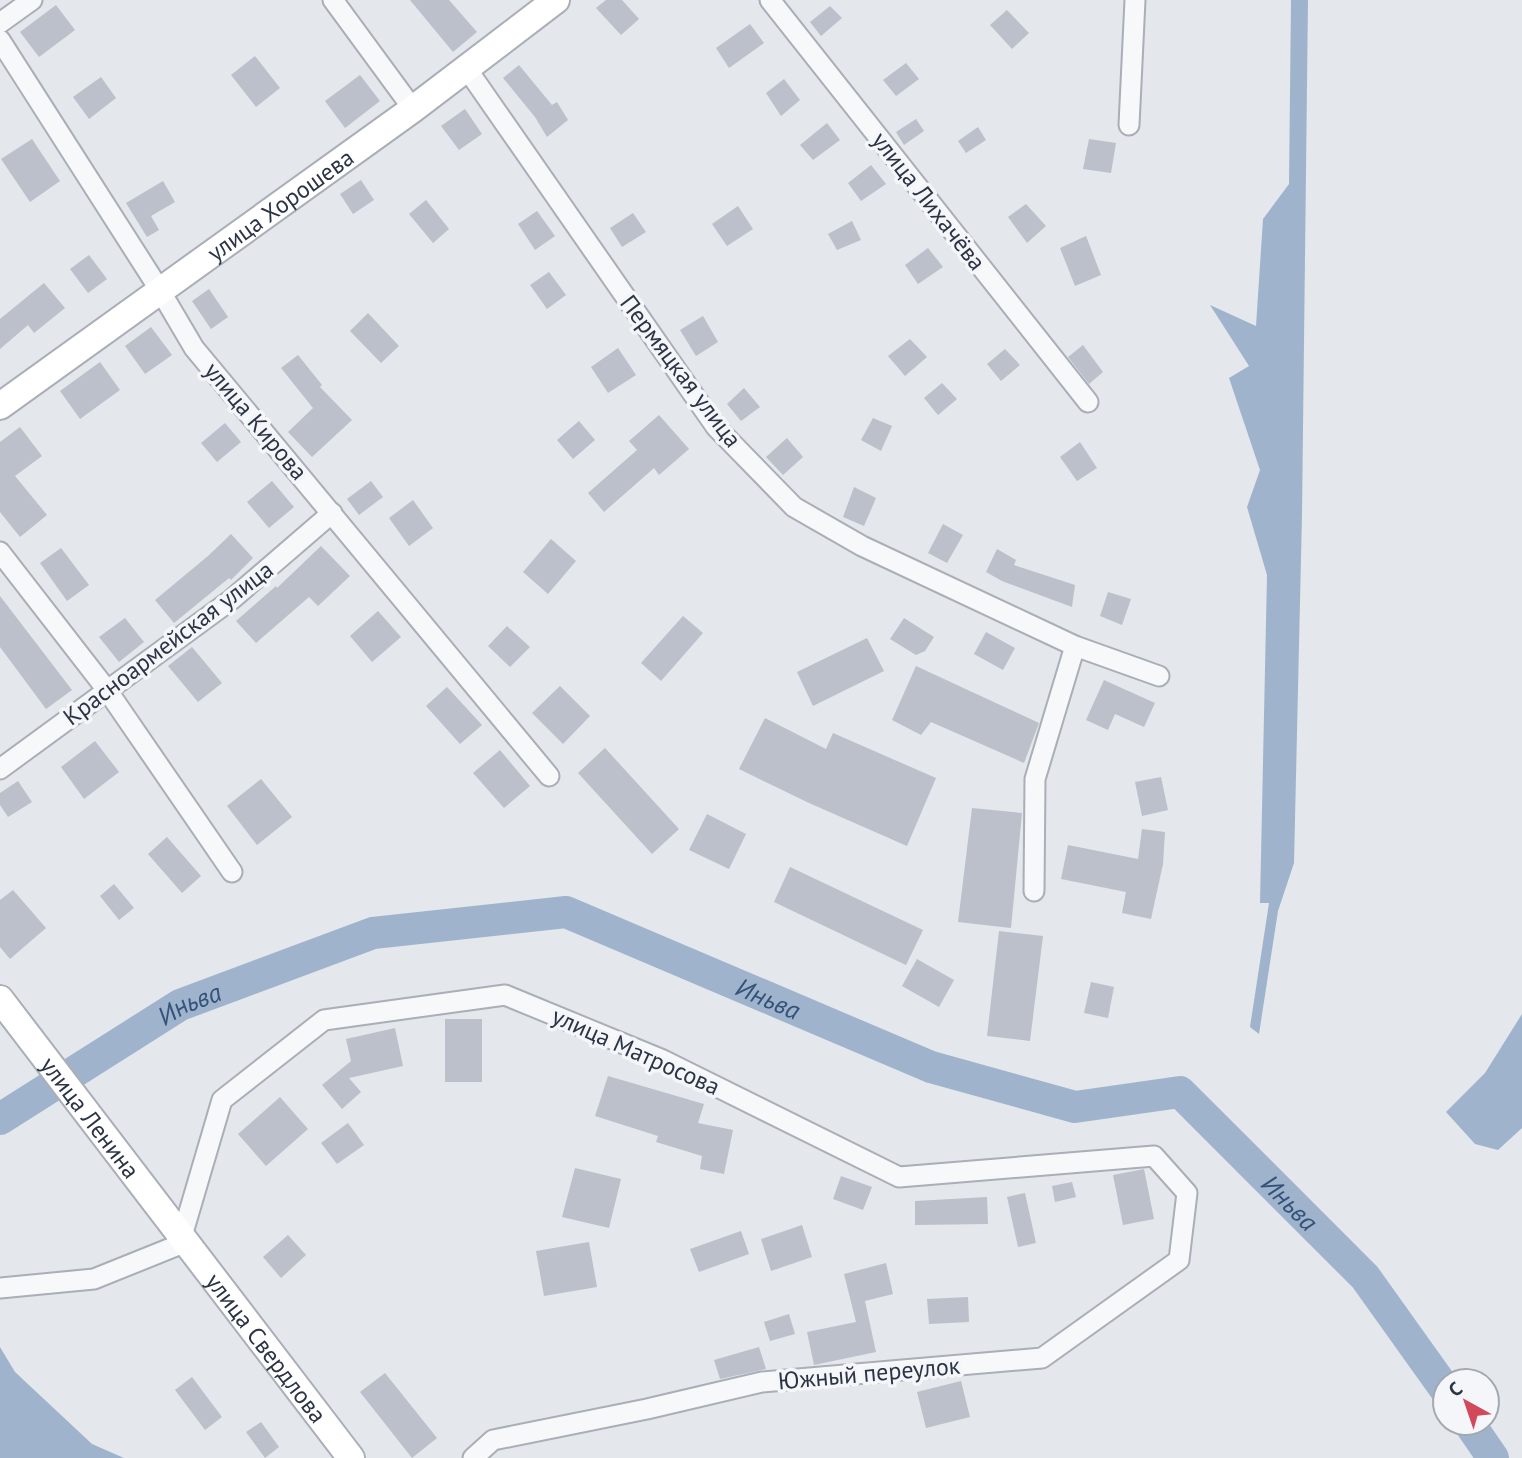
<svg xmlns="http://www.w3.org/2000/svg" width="1522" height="1458" font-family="'PT Sans',sans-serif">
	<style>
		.water { fill: #9fb4cc }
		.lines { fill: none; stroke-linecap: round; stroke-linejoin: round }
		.river { stroke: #9fb4cc; stroke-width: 32 }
		.building { fill: #bbc0ca }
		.street-casing { stroke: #a9aeb7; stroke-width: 23 }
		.secondary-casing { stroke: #a9aeb7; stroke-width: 30 }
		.street { stroke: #f7f8fa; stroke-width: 19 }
		.secondary { stroke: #fff; stroke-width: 26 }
		.labels { text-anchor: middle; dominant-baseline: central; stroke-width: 7; stroke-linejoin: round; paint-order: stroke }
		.street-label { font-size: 24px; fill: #2b3445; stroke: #f4f6f9 }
		.water-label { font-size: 26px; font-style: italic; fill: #34527a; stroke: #f4f6f9 }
	</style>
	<rect width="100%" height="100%" fill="#e4e7ec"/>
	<g class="water">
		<path d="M1291,0H1308L1302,515L1294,863L1278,911L1259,1034L1250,1027L1269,903H1260L1267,575L1247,507L1260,470L1229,378L1249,366L1210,305L1256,326L1263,219L1289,184Z"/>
		<path d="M1522,1014V1128L1498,1150L1475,1144L1446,1112L1485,1073Z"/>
		<path d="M0,1347L15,1372L92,1444L124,1458H0Z"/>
	</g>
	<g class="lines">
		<g class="river">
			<path id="s1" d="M0,1119L180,1005L373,933L566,912L931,1067L1075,1107L1180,1092L1365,1277L1445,1389"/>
			<path d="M1469,1423L1493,1458"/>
		</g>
	</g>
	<g class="building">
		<path d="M410,0H449L477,32L453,52Z"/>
		<path d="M606,0H622L639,19L621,35L596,8Z"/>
		<path d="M56,5L75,30L39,57L20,32Z"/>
		<path d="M830,6L842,18L821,36L810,22Z"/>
		<path d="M1007,10L1029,33L1012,49L990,25Z"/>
		<path d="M750,24L764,43L729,68L716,48Z"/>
		<path d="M255,56L280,88L256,107L231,75Z"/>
		<path d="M906,63L919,79L896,96L883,80Z"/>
		<path d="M519,65L552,105L557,102L568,120L547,137L535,117L503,78Z"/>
		<path d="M360,75L380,101L345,128L325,101Z"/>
		<path d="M101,77L116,98L89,119L73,97Z"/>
		<path d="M784,79L800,100L781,116L766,93Z"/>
		<path d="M465,109L482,134L459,150L441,126Z"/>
		<path d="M916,119L924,131L904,145L896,132Z"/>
		<path d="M827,123L840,140L813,160L800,145Z"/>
		<path d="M978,127L986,140L966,153L958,141Z"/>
		<path d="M32,139L60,181L30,202L1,159Z"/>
		<path d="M1089,139L1116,143L1111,173L1083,169Z"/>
		<path d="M871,165L886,184L861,201L848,183Z"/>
		<path d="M361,180L374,200L353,214L340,194Z"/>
		<path d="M163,181L175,202L151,216L159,230L147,237L126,203Z"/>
		<path d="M426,200L449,229L433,243L409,214Z"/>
		<path d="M1026,204L1046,226L1027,243L1008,217Z"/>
		<path d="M738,206L753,229L727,246L712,224Z"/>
		<path d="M537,211L555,236L535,250L518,224Z"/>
		<path d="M633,213L646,232L622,247L610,228Z"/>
		<path d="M852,221L861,240L837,250L828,234Z"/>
		<path d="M1086,236L1101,275L1075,286L1060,248Z"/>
		<path d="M928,248L943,267L918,284L905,265Z"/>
		<path d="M89,255L107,279L88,293L70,269Z"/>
		<path d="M549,272L566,295L547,309L530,285Z"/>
		<path d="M44,283L65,308L34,333L28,325L0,349V319Z"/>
		<path d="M209,289L228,317L211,329L192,301Z"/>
		<path d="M368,313L399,346L381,363L350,331Z"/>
		<path d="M703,316L718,342L696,356L680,330Z"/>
		<path d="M151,327L172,355L145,374L125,346Z"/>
		<path d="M910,339L927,357L905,376L888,356Z"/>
		<path d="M1083,345L1103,372L1089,384L1068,357Z"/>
		<path d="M618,348L636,375L608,393L591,367Z"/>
		<path d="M1005,349L1020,365L1001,381L987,364Z"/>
		<path d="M298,355L322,385L320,387L352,420L312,457L288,432L313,408L281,368Z"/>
		<path d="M100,362L120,390L80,419L60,391Z"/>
		<path d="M942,383L957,399L938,415L924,398Z"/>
		<path d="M744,388L760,407L741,421L727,404Z"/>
		<path d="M659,415L689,449L659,475L654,468L604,512L588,493L637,450L629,441Z"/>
		<path d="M873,418L892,426L881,451L861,440Z"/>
		<path d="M579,421L595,440L573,459L557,440Z"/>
		<path d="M225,423L241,442L217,462L201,443Z"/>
		<path d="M20,427L42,456L15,476L47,515L20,537L0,512V442Z"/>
		<path d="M787,438L803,457L783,475L766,457Z"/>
		<path d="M1080,442L1097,468L1077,481L1060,457Z"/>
		<path d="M272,481L294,507L269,528L247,502Z"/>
		<path d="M371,481L383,497L359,515L347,499Z"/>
		<path d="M854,487L876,498L864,526L843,517Z"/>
		<path d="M413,500L433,528L409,546L389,518Z"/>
		<path d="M943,524L963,535L947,563L928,553Z"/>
		<path d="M231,534L253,558L231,580L229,578L174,623L155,600L208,556Z"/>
		<path d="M551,539L576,561L548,594L523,572Z"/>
		<path d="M321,546L350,576L318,606L309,597L256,643L236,621L276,586L277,588Z"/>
		<path d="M61,548L89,585L67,601L40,563Z"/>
		<path d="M997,549L1016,560L1014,565L1075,585L1072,607L1002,581L986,572Z"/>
		<path d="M1108,592L1131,599L1122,625L1100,616Z"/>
		<path d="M0,596L72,690L46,709L0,647Z"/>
		<path d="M378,611L401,637L372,662L350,636Z"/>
		<path d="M683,616L703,633L661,681L641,663Z"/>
		<path d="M125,618L144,642L119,662L99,637Z"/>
		<path d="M904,618L934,637L925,651L916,655L890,639Z"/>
		<path d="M507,626L530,647L510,667L488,646Z"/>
		<path d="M986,632L1015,648L1003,670L974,654Z"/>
		<path d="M867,638L884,671L813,706L797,672Z"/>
		<path d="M192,647L222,683L198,702L168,666Z"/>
		<path d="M916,666L1039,723L1024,763L931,722L921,735L892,720Z"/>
		<path d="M1104,680L1155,703L1144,727L1115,714L1108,730L1086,720Z"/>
		<path d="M560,686L590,716L563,744L532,713Z"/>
		<path d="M447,687L482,725L460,744L426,706Z"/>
		<path d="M765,718L826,749L833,733L936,778L907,846L809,803L739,769Z"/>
		<path d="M95,741L119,772L84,799L61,767Z"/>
		<path d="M605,748L679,829L652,854L578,773Z"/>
		<path d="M500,750L530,786L504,808L473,773Z"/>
		<path d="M1161,777L1168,810L1142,816L1135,782Z"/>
		<path d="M261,779L292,817L257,845L227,806Z"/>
		<path d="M18,781L32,802L8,817L0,805V793Z"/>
		<path d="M972,808L1022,813L1011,928L958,922Z"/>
		<path d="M707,814L746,834L729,869L689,850Z"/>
		<path d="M1142,829L1165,832L1163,864L1151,919L1122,913L1126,892L1061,879L1068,845L1138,859Z"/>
		<path d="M167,837L201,876L182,893L148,854Z"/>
		<path d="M790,867L923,930L906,965L774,902Z"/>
		<path d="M114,884L134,908L119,920L100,896Z"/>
		<path d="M13,890L46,928L10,959L0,947V900Z"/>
		<path d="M999,931L1043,936L1030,1041L987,1036Z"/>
		<path d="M917,959L954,980L939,1007L902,986Z"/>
		<path d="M1091,982L1114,987L1108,1018L1084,1013Z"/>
		<rect x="445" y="1019" width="37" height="63"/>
		<path d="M395,1028L403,1066L349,1078L361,1092L342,1109L322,1085L351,1061L346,1039Z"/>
		<path d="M608,1076L704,1104L698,1123L733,1130L724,1174L700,1169L702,1156L656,1142L658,1136L595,1116Z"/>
		<path d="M280,1097L308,1129L266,1166L238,1134Z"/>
		<path d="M348,1123L364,1145L337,1164L321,1143Z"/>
		<path d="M575,1168L621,1179L609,1228L562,1217Z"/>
		<path d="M1144,1169L1154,1219L1123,1225L1113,1175Z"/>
		<path d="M841,1176L872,1187L863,1210L833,1199Z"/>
		<path d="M1072,1182L1076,1197L1055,1202L1052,1186Z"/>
		<path d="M1025,1193L1036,1243L1018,1247L1007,1197Z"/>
		<path d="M987,1197L988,1224L915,1225V1201Z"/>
		<path d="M802,1225L812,1257L771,1271L761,1239Z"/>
		<path d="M741,1231L749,1254L699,1272L690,1249Z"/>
		<path d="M288,1235L306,1255L281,1278L263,1257Z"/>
		<path d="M589,1242L597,1287L544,1296L536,1251Z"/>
		<path d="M886,1263L893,1294L865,1301L876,1352L814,1365L807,1332L856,1322L844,1274Z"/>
		<path d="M968,1297L969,1322L929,1324L927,1299Z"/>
		<path d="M789,1314L795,1334L770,1341L764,1322Z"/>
		<path d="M759,1347L766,1369L720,1379L714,1360Z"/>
		<path d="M385,1373L437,1438L412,1458L360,1392Z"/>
		<path d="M192,1377L222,1417L205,1430L175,1390Z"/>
		<path d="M961,1381L970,1417L926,1428L917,1392Z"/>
		<path d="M261,1422L279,1447L265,1458L246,1432Z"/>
	</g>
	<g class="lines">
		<g class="street-casing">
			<g id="street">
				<path d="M333,0L413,109"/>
				<path d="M770,0L1088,402"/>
				<path d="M0,23L32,0"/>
				<path d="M0,40L161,292L194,348L549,776"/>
				<path d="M467,69L716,427L794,507L862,546L1075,646L1159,676"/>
				<path d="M1129,125L1135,0"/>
				<path d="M0,552L107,690L232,872"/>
				<path d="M0,769L231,600L332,513"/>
				<path d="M1034,891L1035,779L1075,646"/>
				<path d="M182,1236L222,1100L324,1020L505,995L663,1060L899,1177L1154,1156L1187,1193L1179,1260L1042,1358L762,1382L647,1409L493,1440L473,1458"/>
				<path d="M0,1288L94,1279L186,1242"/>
			</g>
		</g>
		<g class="secondary-casing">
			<g id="secondary">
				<path id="s2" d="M0,406L413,109L556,0"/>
				<path id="s3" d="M0,999L351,1458"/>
			</g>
		</g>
		<use href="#street" class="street"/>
		<use href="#secondary" class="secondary"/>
	</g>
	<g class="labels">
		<g class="street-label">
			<text transform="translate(929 201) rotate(52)">улица Лихачёва</text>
			<text stroke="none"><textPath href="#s2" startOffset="345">улица Хорошева</textPath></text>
			<text transform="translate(681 371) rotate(53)">Пермяцкая улица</text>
			<text transform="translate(256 421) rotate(50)">улица Кирова</text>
			<text transform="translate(168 643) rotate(-37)">Красноармейская улица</text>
			<text transform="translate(636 1051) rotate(24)">улица Матросова</text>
			<text stroke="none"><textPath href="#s3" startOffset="149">улица Ленина</textPath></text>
			<text stroke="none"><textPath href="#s3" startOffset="439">улица Свердлова</textPath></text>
			<text transform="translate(869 1373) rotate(-5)">Южный переулок</text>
		</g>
		<g class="water-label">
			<text stroke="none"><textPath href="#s1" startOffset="833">Иньва</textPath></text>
			<text stroke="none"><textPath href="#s1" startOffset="222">Иньва</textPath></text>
			<text stroke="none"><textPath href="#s1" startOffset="1421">Иньва</textPath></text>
		</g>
	</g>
	<g transform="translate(1466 1402) rotate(320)"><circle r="33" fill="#f4f6f9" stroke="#a4a8b1" stroke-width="2"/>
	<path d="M0-5L12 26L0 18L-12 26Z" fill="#d1495b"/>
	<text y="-10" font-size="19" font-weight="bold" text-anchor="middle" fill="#2b3445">С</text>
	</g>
</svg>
